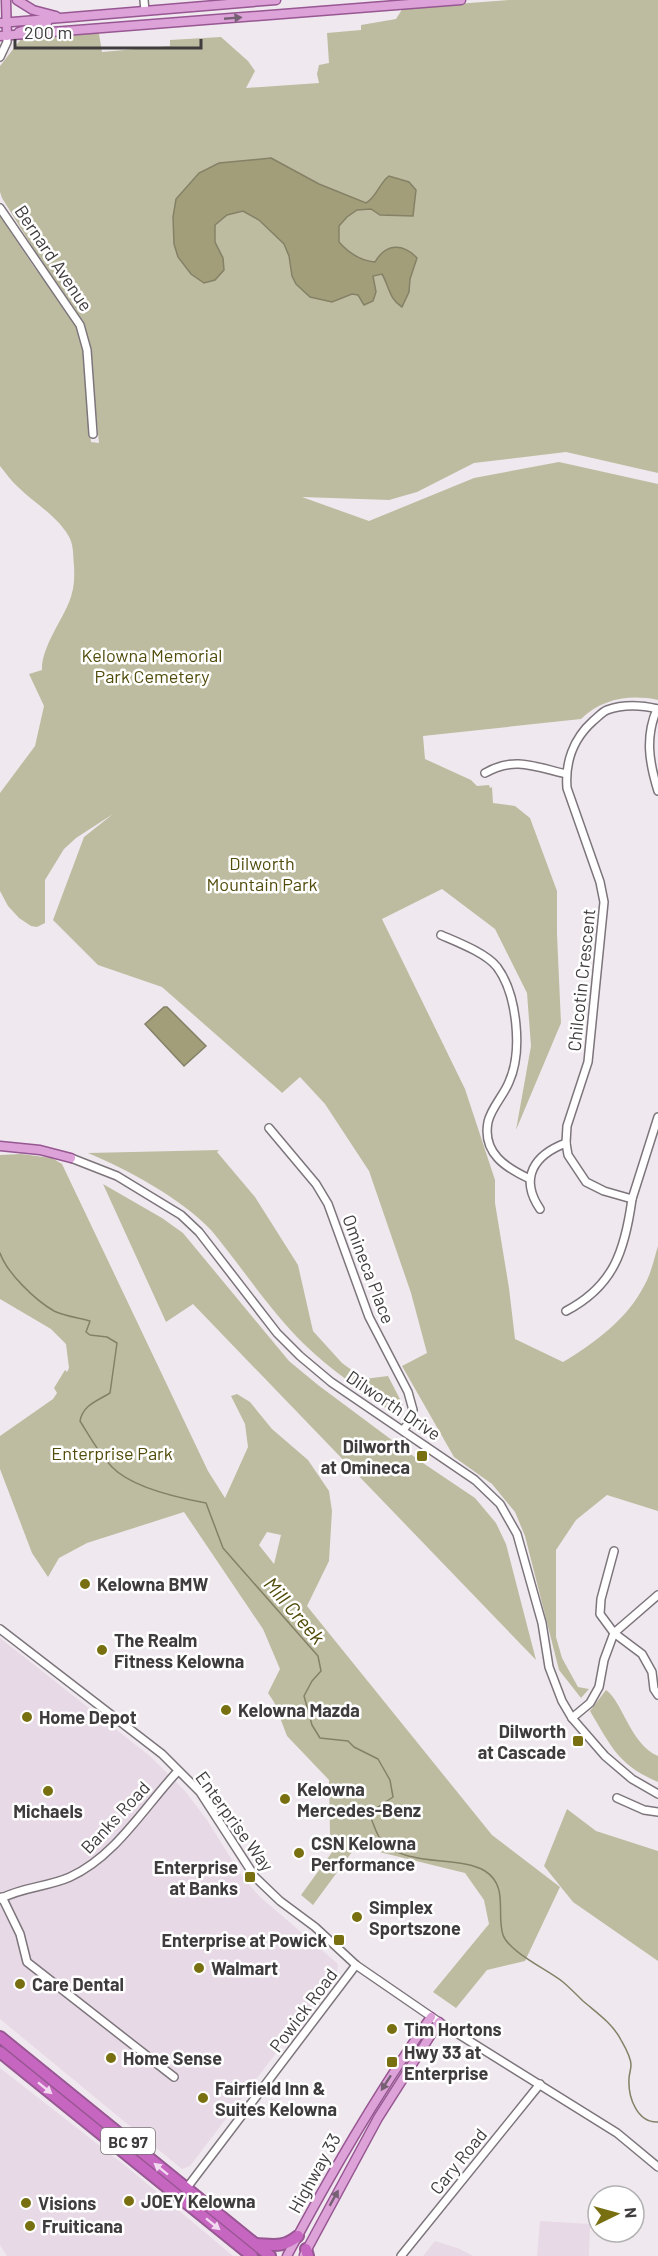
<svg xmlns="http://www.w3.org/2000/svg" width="658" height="2256" font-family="Barlow,sans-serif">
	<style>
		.built { fill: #e7d9e5 }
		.green { fill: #bebca0; fill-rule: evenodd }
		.water { fill: #a19e79; stroke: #848167; stroke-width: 1.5 }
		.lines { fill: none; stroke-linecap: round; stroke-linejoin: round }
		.stream { stroke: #848167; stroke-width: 1.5 }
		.minor-casing { stroke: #7c757b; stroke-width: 10 }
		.major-casing { stroke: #975792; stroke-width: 11 }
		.highway-casing { stroke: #975792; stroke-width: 14 }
		.minor { stroke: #fff; stroke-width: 7 }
		.major { stroke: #dda3d9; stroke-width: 8 }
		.highway { stroke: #c766c0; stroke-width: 10 }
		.oneway { fill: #766074 }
		.oneway2 { fill: #f1d9ef }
		.poi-dot { fill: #787010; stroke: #fff; stroke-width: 2 }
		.labels { text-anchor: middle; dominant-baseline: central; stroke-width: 5; stroke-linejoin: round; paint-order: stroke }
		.shield { fill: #fff; stroke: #797678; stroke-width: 1.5 }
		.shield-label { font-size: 16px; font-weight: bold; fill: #3f3c3e }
		.street-label { font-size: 18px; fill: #3f3c3e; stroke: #fff }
		.park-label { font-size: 18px; fill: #524c0b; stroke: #fff }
		.poi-label { font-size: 18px; font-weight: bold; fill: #3f3c3e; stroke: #fff; text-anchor: start }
		.water-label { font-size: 20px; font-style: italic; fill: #514b09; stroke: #fff }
	</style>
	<rect width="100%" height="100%" fill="#f0e8ef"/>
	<g class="built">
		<path d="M0,1638L151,1757L185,1791L207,1820L242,1876L259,1896L338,1964L337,1973L190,2166L182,2169L0,2019Z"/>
		<path d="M0,2068L127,2167L233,2256H7L0,2245Z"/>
		<path d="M540,2221L590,2224L589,2256H537Z"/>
		<path d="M435,2241L460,2249L473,2256H423Z"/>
	</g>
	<g class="green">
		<path d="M509,0H658V473L566,452L474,463L417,492L389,500L302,497L369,521L474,478L559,462L658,484V700C629,694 602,699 581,719L423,736L425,759L471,780L477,786L489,785L490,788L492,787L493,803L515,806L530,818L557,891V934L561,1023L516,1130L531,1046L527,993L495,929L442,889L382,919L465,1089L495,1180V1203L509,1288L515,1339L563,1362C595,1343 627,1319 644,1286C651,1274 654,1259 658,1246V1511L607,1495L576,1520L556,1550V1637L562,1658L578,1687L589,1689L581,1698L559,1670L525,1536L515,1512L492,1484L454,1457L402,1366L427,1353L411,1293L369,1171L325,1104L300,1077L282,1093L280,1091L162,987L98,965L53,920L84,837L113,814L76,838L64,849L45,880V923L37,927L31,926L19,918L8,906L0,891V793L35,746L44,706L29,674L42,670C41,652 57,627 65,611C73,595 75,584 74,566C73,556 74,544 68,535C56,515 34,503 18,487C11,481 6,473 0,466V216L34,267L71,315L80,333L84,354L91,442L99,443L88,338L76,311L38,256L2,198L0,192V66L21,39L96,33L99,34L102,52L170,46V40L221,37L248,61L255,71L246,88L319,83L317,74L319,65L329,63L327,33L361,30V25L396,19L403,8Z"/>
		<path d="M219,1150L217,1152L255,1197L298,1265L313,1331L342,1363L364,1379L388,1376L403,1405L395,1415C365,1392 331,1371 304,1344C269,1310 242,1267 211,1230C182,1199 127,1169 88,1153Z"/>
		<path d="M21,1154L52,1158L62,1164L208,1471L225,1498L248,1447L245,1424L231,1396L237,1394L250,1402L272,1429L308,1460L329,1491L332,1511L329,1561L307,1606L492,1835L560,1887L525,1961L487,1970L456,2008L433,1992L489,1924L484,1900L465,1873L367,1849L352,1852L313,1905L301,1895L338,1844L330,1834L329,1780L287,1736L274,1702L268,1693L280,1669L263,1629L184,1512L87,1543L59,1558L48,1577L32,1553L0,1469V1436L53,1399L57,1393L54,1388L65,1370L67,1372L69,1368L66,1344L51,1329L0,1299V1155ZM267,1532L281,1535L274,1564L259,1545Z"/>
		<path d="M103,1184L162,1218L183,1233L289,1361L318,1385L420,1461L475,1498L496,1523L506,1544L536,1660L193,1304L166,1322Z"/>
		<path d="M606,1690C623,1702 630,1744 658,1756V1782C618,1765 611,1746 590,1711Z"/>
		<path d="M567,1809L596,1831L658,1851V1961L573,1902L544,1866Z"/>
	</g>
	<g class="water">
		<path d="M271,158L319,184L366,203C377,197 379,183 389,176L409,182L416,190L413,216L380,215L371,209L357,210L347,217L339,226V242C348,252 361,261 375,262C386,243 403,243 417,258L410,279L409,292L402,307C389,299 389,286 382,274L373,276L376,292L373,301L364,305L358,295L352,294L332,302L310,297L296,284L292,276L289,256L284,244L259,220L243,211L227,215L215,225V242L223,258L224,270L215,280L204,283L191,274L178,257L174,244L173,217L176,199L199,173L219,163Z"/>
		<path d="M164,1007H167L206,1046L184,1066L145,1024Z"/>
	</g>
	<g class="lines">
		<path class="stream" d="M0,1253C7,1273 35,1300 54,1311C64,1316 79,1318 90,1321L86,1332L90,1335L107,1337L117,1343L110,1393C97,1401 83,1405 80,1421C90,1437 99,1454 112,1467C131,1487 179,1498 206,1503L223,1548L318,1656L321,1671L312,1681L304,1696L312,1725L320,1738L348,1741L354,1747L378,1759L390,1780L393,1797L378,1807L370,1816C374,1824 376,1835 382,1841C406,1868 458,1855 485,1871C509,1886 496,1914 503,1935C509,1952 548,1970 563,1982C570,1988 577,1995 583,2001C597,2013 613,2024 621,2040C625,2047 631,2057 631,2065C631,2070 629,2074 629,2079C628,2097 637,2123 658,2122"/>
		<g class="minor-casing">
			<g id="minor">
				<path d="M144,0L145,11"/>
				<path d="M0,57L7,42V36"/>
				<path d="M0,208L80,325L87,350L93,434"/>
				<path d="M657,709C645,737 649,762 658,791"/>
				<path d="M658,709C641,705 624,704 607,710C602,712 597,718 593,721C573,739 565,763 567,788L600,882L604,902L588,1062L567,1126L566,1143L568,1155L586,1182L604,1191L632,1199L658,1117"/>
				<path d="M485,773C514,756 536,767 566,774"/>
				<path d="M441,935C457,942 486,953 497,967C517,994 523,1051 509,1082C504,1095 491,1108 488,1122C482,1153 506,1168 530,1179"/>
				<path d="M269,1128L316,1184L328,1204L369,1317L408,1392L413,1410L411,1420L403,1430"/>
				<path d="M71,1158L117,1176L181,1215L199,1232L277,1333L300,1356L331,1382L475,1480L500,1504L517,1534L542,1623L549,1667L562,1701L572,1718L605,1756L632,1779L658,1794"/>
				<path d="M540,1209C519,1178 534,1155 566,1143"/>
				<path d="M566,1311C614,1286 625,1250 632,1199"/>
				<path d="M614,1551L601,1599L600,1614L614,1633L642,1654L652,1672L654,1689L658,1695"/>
				<path d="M0,1629L162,1754L200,1792L255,1877L280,1901L315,1927L356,1965L439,2022L617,2133L658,2167"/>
				<path d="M572,1718L590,1703L599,1687L604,1660L614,1633L658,1595"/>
				<path d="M617,1798L644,1810L658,1812"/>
				<path d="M2,1897L20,1934L27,1962L174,2077"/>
				<path d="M0,1899C21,1887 48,1887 70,1877C115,1857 145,1806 178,1771"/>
				<path d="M186,2189L356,1965"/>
				<path d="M401,2256L540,2084"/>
			</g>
		</g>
		<g class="major-casing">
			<g id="major">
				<path d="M6,0L7,36"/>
				<path d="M17,0L33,10L56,16"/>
				<path d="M0,23L276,0"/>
				<path d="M19,32L47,23"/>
				<path d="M0,36L461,0"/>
				<path d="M0,1146L40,1150L71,1158"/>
				<path d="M304,2255L378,2118L439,2022"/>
				<path d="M287,2256C331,2173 377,2094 431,2017"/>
			</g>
		</g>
		<g class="highway-casing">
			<g id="highway">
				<path d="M0,2037L270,2256"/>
				<path d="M0,2052L252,2256"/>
				<path d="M256,2244C274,2245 283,2248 298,2236"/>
				<path d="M306,2249L308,2256"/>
			</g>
		</g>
		<use href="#minor" class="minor"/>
		<use href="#major" class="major"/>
		<use href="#highway" class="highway"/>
	</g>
	<defs><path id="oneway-solid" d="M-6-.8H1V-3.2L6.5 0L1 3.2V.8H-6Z" transform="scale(1.5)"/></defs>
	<g class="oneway">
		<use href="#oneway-solid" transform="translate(233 18) rotate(-5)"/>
		<use href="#oneway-solid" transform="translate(386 2083) rotate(123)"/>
		<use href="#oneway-solid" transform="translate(334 2198) rotate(-61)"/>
	</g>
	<g class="oneway2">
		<use href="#oneway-solid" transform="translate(45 2088) rotate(39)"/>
		<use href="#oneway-solid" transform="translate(161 2169) rotate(-141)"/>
		<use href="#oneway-solid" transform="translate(213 2224) rotate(39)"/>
	</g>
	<g class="poi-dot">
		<rect x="416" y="1450" width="12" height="12" rx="3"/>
		<circle cx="85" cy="1584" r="6"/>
		<circle cx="102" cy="1650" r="6"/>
		<circle cx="226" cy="1710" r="6"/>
		<circle cx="27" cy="1717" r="6"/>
		<rect x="572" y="1735" width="12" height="12" rx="3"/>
		<circle cx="48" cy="1791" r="6"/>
		<circle cx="285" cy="1799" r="6"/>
		<circle cx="299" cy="1853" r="6"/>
		<rect x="244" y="1871" width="12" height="12" rx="3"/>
		<circle cx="357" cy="1917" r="6"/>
		<rect x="333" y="1934" width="12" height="12" rx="3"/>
		<circle cx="199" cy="1968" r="6"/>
		<circle cx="20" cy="1984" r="6"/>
		<circle cx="392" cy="2029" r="6"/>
		<circle cx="111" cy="2058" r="6"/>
		<rect x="386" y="2056" width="12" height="12" rx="3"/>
		<circle cx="203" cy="2098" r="6"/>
		<circle cx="129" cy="2201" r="6"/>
		<circle cx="26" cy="2203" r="6"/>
		<circle cx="30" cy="2226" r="6"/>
	</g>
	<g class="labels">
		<rect class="shield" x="101" y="2128" width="54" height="26" rx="4.5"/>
		<g class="shield-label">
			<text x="128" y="2141">BC 97</text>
		</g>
		<g class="street-label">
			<text transform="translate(54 258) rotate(56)">Bernard Avenue</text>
			<text transform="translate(581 980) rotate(-84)">Chilcotin Crescent</text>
			<text transform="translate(369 1269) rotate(69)">Omineca Place</text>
			<text transform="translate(394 1405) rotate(34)">Dilworth Drive</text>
			<text transform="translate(115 1817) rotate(-47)">Banks Road</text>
			<text transform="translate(235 1821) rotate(54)">Enterprise Way</text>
			<text transform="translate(303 2010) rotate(-53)">Powick Road</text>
			<text transform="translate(458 2161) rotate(-51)">Cary Road</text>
			<text transform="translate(314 2173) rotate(-61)">Highway 33</text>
		</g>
		<g class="park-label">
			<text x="152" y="655">Kelowna Memorial<tspan x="152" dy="21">Park Cemetery</tspan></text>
			<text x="262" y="863">Dilworth<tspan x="262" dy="21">Mountain Park</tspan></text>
			<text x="112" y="1453">Enterprise Park</text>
		</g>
		<g class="poi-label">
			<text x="410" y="1446" text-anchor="end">Dilworth<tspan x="410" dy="21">at Omineca</tspan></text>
			<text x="97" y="1584">Kelowna BMW</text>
			<text x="114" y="1640">The Realm<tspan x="114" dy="21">Fitness Kelowna</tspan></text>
			<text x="238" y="1710">Kelowna Mazda</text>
			<text x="39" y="1717">Home Depot</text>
			<text x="566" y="1731" text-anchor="end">Dilworth<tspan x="566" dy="21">at Cascade</tspan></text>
			<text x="297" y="1789">Kelowna<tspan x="297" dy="21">Mercedes-Benz</tspan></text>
			<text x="48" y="1811" text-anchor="middle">Michaels</text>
			<text x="311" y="1843">CSN Kelowna<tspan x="311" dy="21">Performance</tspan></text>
			<text x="238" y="1867" text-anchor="end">Enterprise<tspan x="238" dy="21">at Banks</tspan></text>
			<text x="369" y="1907">Simplex<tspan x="369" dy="21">Sportszone</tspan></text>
			<text x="327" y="1940" text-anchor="end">Enterprise at Powick</text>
			<text x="211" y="1968">Walmart</text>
			<text x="32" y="1984">Care Dental</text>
			<text x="404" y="2029">Tim Hortons</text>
			<text x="404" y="2052">Hwy 33 at<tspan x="404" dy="21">Enterprise</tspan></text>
			<text x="123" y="2058">Home Sense</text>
			<text x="215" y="2088">Fairfield Inn &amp;<tspan x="215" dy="21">Suites Kelowna</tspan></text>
			<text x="141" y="2201">JOEY Kelowna</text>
			<text x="38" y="2203">Visions</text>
			<text x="42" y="2226">Fruiticana</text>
		</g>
		<g class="water-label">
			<text transform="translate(295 1610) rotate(49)">Mill Creek</text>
		</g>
	</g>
	<g transform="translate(616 2214) rotate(85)"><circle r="28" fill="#ffffff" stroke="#b2b1b2" stroke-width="1.5"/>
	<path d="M0-4.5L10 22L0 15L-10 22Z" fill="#787010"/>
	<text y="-9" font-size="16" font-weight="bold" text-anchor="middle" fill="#3f3c3e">N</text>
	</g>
	<path d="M15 39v9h186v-9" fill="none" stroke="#3f3c3e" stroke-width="3"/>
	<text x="24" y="39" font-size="18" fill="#3f3c3e" stroke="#ffffff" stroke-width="4.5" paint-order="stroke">200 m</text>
</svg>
